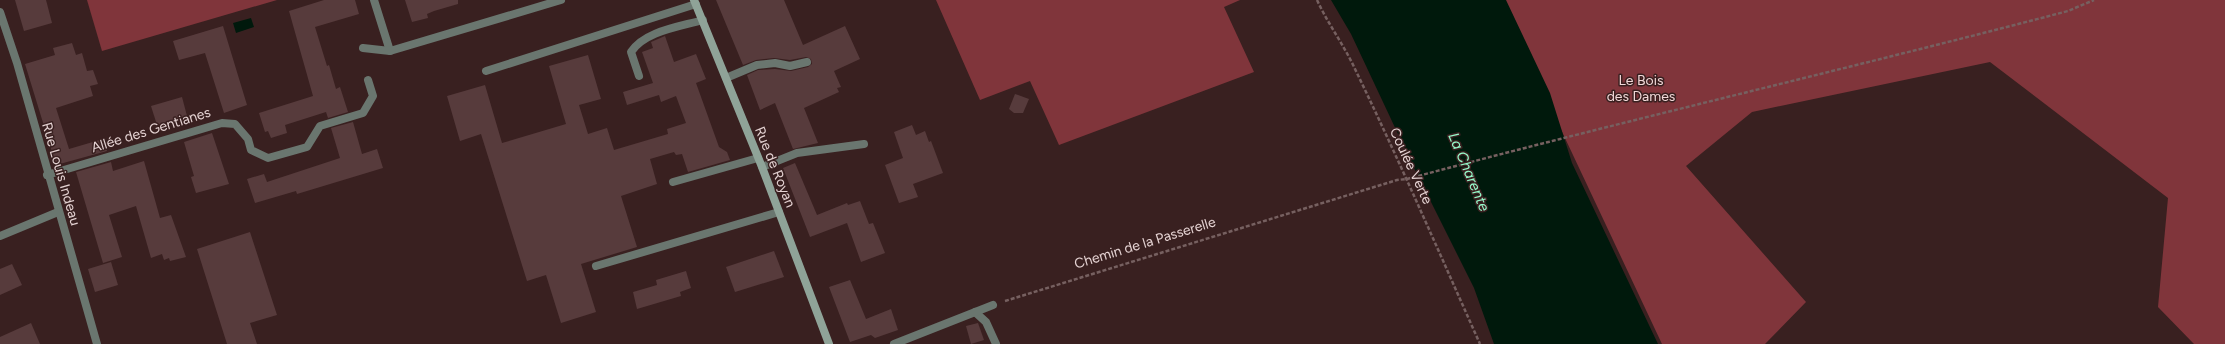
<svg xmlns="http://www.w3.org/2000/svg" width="2225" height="344" font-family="Figtree,sans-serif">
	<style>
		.green { fill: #80353b }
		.water { fill: #00190c }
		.building { fill: #573b3c }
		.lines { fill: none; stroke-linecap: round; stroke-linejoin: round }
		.path { stroke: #766060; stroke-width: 2.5; stroke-dasharray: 4 2; stroke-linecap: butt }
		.service { stroke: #6a766f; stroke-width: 8 }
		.minor { stroke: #6a766f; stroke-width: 8 }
		.secondary { stroke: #8fa398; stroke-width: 8 }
		.labels { text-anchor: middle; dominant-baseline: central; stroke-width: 3; stroke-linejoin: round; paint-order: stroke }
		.park-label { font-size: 14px; fill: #f2d8d8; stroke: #392020 }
		.street-label { font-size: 14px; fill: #e5d3d3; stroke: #392020 }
		.water-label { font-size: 15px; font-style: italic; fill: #96faca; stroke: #392020 }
	</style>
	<rect width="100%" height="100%" fill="#392020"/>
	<g class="green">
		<path d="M87,0H277L102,51Z"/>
		<path d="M936,0H1240L1224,7L1254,72L1059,145L1030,81L980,100Z"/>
		<path d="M1500,0H2225V344H2194L2158,307L2168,198L1990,62L1752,112L1686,166L1806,302L1765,344H1662Z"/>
	</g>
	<g class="water">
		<path d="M1331,0H1506L1550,93L1572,163L1658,344H1494L1474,288L1414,168L1351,34Z"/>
		<path d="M251,18L254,27L236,33L233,23Z"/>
	</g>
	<g class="building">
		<path d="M15,0H46L52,23L24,31Z"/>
		<path d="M324,0H355L359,14L315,27L327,66L329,65L336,89L340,87L348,112L328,118L326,112L285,125L287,133L271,138L268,131L265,132L259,113L313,96L289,11Z"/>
		<path d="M405,0H458V4L434,11L427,14L428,18L412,22Z"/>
		<path d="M716,0H784L803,45L845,26L860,59L834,71L841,87L837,88L839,92L804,108L818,143L793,149L775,103L760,110L747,75L758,70L775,69L791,71L808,67L812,64L811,59L806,57L790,60L774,58L756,60L743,65Z"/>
		<path d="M223,26L247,105L224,113L205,53L179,60L173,41Z"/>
		<path d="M665,36L674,62L696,54L706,79L696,83L719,147L727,152L730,160L688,172L682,154L676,155L674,152L650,159L657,184L621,196L637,247L581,264L596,312L561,323L546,275L527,281L481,134L460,141L447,96L485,85L502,143L566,124L549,66L588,55L601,99L579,105L588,134L607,128L614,150L668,134L667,129L686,123L676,96L661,102L659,95L627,105L623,92L653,83L642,52L653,48L651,42Z"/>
		<path d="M72,43L76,55L82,53L87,71L93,70L98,84L90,86L93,96L56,108L69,149L103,139L107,151L56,165L25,64L55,55L53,48Z"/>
		<path d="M1015,94L1029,99L1023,113H1014L1009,109Z"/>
		<path d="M182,97L187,116L157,125L151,106Z"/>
		<path d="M353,122L362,154L377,149L383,168L297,194L296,191L255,203L247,179L264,174L267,182L340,158L331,128Z"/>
		<path d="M912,125L916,135L925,131L929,142L931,141L943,173L913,184L918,197L899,203L885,165L903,158L894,132Z"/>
		<path d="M212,133L229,184L196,193L191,177L194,176L184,142Z"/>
		<path d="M144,161L160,218L171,215L186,257L170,261L169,258L164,260L162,254L151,258L136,206L109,215L122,257L103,263L76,172L111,162L113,171Z"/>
		<path d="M795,163L817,215L847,203L848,205L860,201L869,224L873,223L885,253L861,262L847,223L810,237L783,168Z"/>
		<path d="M250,232L277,315L250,323L257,344H227L197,249Z"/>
		<path d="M774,251L784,277L735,292L726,267Z"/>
		<path d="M111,262L118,285L95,292L88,269Z"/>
		<path d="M12,264L22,285L0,295V269Z"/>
		<path d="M686,271L691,288L680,292L681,296L637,309L633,292L657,285L656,280Z"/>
		<path d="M850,280L866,319L891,309L898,330L875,338L871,335L850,342L829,287Z"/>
		<path d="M31,323L40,344H0V337Z"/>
		<path d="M978,323L984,340L971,344L966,326Z"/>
	</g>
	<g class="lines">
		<g class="path">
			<path d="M1317,0C1328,24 1344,45 1355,69C1399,160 1439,252 1480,344"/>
			<path d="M1005,301L1397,180L1407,179C1626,120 1848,69 2068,11L2094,0"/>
		</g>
		<g class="service">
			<path d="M486,71L696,4"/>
			<path d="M639,76L631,52C645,31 679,27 703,20"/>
			<path d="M726,78L757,65L775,63L790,66L807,62"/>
			<path d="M762,167L797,153L864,144"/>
			<path d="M673,182L758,158"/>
			<path d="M596,266L779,212"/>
			<path d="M975,312L986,322L996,344"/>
		</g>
		<g class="minor">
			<path d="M374,0L390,51"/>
			<path d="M0,12L17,63L97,344"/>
			<path d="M363,48L390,51L561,0"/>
			<path d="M47,175L222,123L235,124L248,139L251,150L268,158L307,147L320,126L363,113L373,96L368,80"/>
			<path d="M0,236L58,212"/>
			<path d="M894,344L993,305"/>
		</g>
		<path class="secondary" d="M694,0L762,167L829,344"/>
	</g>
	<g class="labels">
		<g class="park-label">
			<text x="1641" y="80">Le Bois<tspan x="1641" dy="16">des Dames</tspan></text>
		</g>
		<g class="street-label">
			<text transform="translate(151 130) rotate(-17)">Allée des Gentianes</text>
			<text transform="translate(1411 166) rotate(65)">Coulée Verte</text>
			<text transform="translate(775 167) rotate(68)">Rue de Royan</text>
			<text transform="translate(61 174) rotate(74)">Rue Louis Indeau</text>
			<text transform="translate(1145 243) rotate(-17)">Chemin de la Passerelle</text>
		</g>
		<g class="water-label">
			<text transform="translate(1469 172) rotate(67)">La Charente</text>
		</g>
	</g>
</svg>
